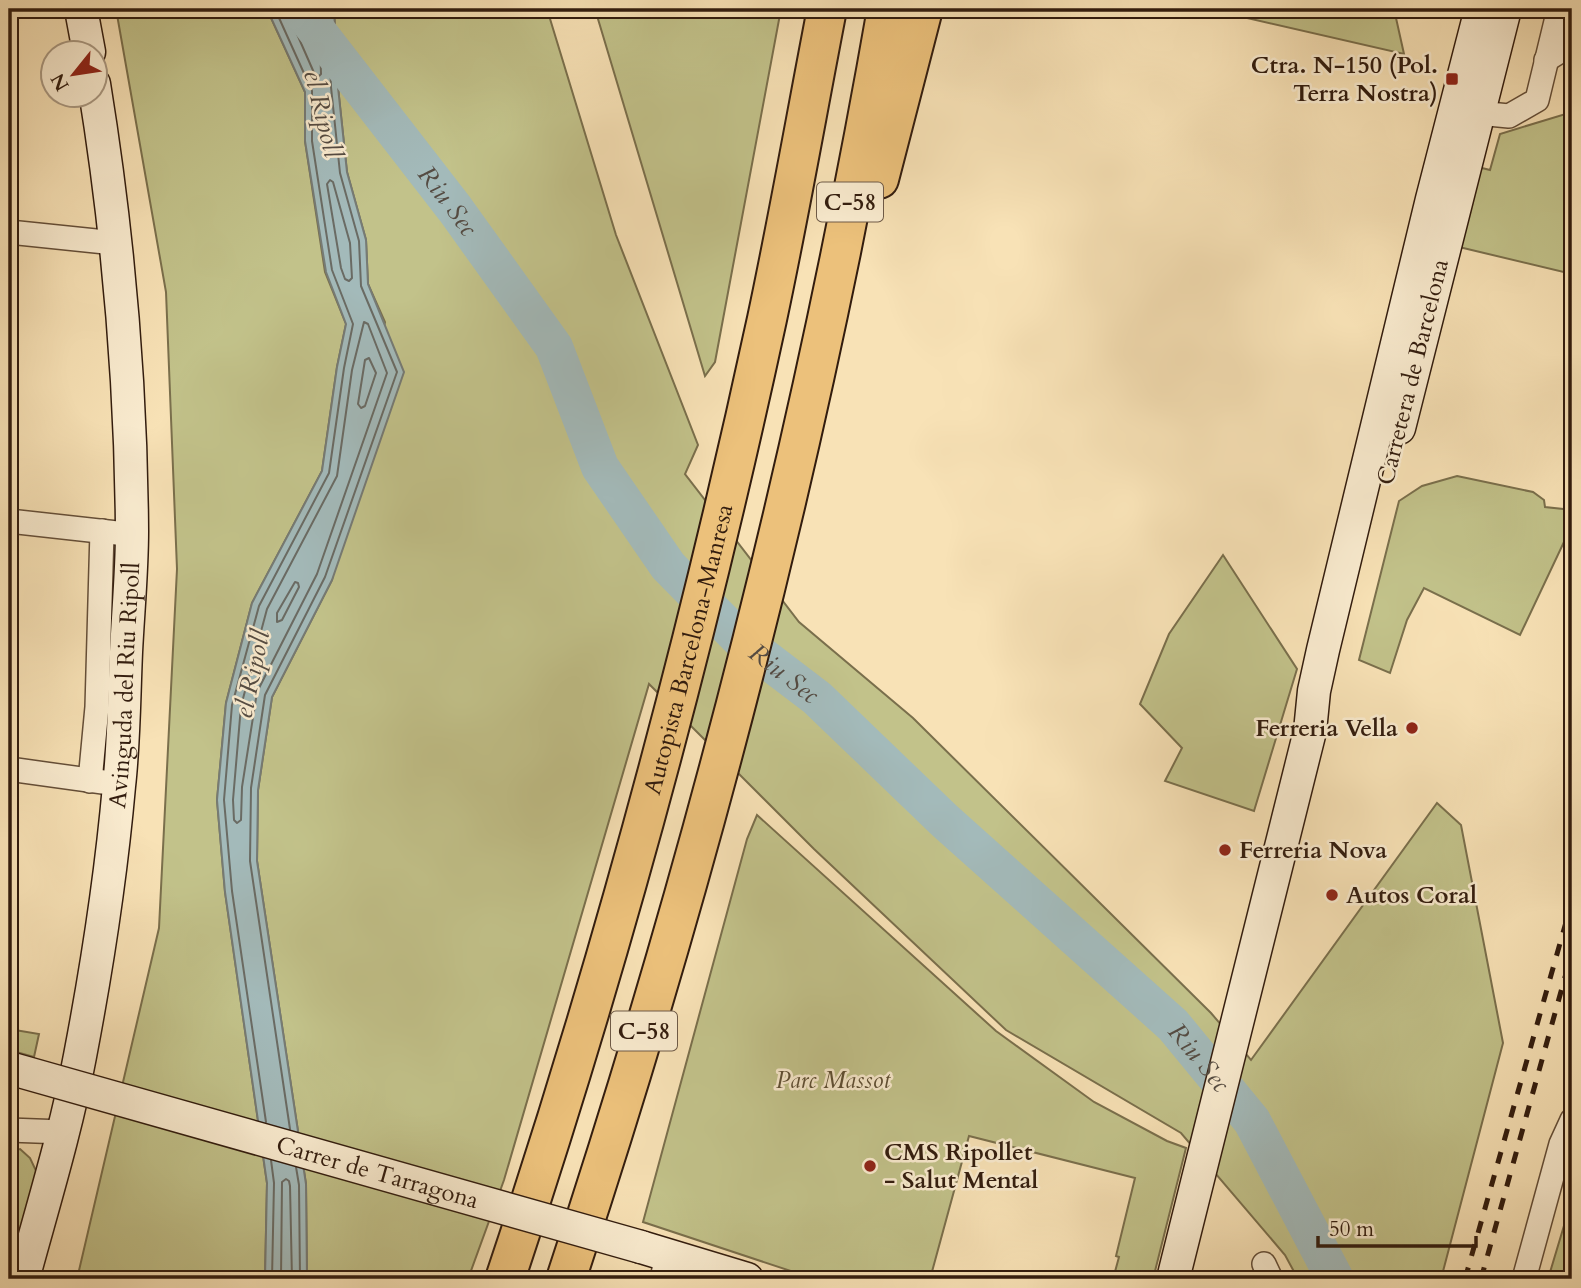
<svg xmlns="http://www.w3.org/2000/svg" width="1581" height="1288" font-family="Cardo,serif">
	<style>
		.green { fill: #c2c28a; stroke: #7a6f4c; stroke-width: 2 }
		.water { fill: #a3baba; stroke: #767b75; stroke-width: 2 }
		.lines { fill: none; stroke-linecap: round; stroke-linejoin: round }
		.shore { stroke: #6a6b64; stroke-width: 2 }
		.river { stroke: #a3baba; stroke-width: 38 }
		.street-casing { stroke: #644e38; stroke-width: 26 }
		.secondary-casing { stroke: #321c0e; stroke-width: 35 }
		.highway-casing { stroke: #321c0e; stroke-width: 42 }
		.street { stroke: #faecd0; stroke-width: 23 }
		.secondary { stroke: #faecd0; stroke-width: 32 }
		.highway { stroke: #ecc17b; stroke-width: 38 }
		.rail { stroke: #321c0e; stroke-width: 5; stroke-dasharray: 12 12; stroke-linecap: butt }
		.secondary-bridge-casing { stroke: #321c0e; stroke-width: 35; stroke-linecap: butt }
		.secondary-bridge { stroke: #faecd0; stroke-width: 32 }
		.poi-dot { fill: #8f2418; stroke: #faecd0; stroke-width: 2.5 }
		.labels { text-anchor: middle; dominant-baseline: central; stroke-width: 5; stroke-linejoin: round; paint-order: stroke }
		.shield { fill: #faecd0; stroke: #6e5a48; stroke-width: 2 }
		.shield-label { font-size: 23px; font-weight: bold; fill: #321c0e }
		.poi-label { font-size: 24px; font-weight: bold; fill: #321c0e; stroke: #faecd0; text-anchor: start }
		.street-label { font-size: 24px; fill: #321c0e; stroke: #faecd0 }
		.park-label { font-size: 24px; font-style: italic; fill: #5d4e33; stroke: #faecd0 }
		.water-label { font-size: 26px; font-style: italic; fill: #544b42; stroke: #faecd0 }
	</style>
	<rect width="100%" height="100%" fill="#f8e2b6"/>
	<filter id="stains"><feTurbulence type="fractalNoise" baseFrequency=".00286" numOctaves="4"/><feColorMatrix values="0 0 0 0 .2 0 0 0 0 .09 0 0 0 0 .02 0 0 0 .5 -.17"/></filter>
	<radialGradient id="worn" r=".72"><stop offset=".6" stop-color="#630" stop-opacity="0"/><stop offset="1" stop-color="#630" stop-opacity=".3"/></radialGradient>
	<g class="green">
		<path d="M116,9H267L305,92V141L325,272L346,324L337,367L322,471L252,603L226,703L217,800L225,892L267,1183L265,1279H77L159,928L177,569L166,292Z"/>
		<path d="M334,9H547L616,235L698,445L685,474L799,622L913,718L1211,1013L1251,1060L1437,803L1461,825L1503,1043L1441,1279H1298L1285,1255L1181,1133L1006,1030L814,849L649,684L504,1180L468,1279H307L306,1184L257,861L258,790L272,697L332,580L385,322L368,284L366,240L347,172L338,87Z"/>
		<path d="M595,9H781L715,362L705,376Z"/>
		<path d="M1208,9H1394L1404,54Z"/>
		<path d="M1572,112V274L1459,247L1478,167L1490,170L1500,134Z"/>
		<path d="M1457,476L1533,492L1544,500L1545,507L1572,510V525L1520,635L1424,588L1407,620L1390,673L1359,660L1399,501L1422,486Z"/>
		<path d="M1223,555L1297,669L1254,811L1165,781L1182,748L1140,704L1169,634Z"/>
		<path d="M757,815L996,1031L1094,1102L1167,1141L1186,1148L1153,1279H1113L1119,1257L1116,1256L1135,1178L969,1136L930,1279H815L643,1222L747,839Z"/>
		<path d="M9,1029L39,1034L34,1057L9,1050Z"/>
		<path d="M20,1149L30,1158L39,1177L9,1279V1152Z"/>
		<path d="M1572,1199V1279H1548Z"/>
	</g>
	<path class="water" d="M267,9H334L338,87L347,172L366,240L368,284L404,372L332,580L272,697L258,790L257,861L306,1184L307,1279H265L267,1183L225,892L217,800L226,703L252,603L322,471L337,367L346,324L326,272L305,141V92Z"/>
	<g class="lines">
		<g class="shore">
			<path d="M286,9L315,75L318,77L321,74L319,9"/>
			<path d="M330,180L333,182L350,243L352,278L349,281L345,279L341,268L327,184Z"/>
			<path d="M364,322L368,324L387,373L317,574L257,692L242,787L241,820L237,823L234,820L233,800L241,706L267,609L337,476L352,370Z"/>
			<path d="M369,358L376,373L365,406L361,408L358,404L365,360Z"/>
			<path d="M295,582L298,583L299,587L282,620L277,622V613Z"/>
			<path d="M266,1122L232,891L224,800L232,705L259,606L329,473L344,368L353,324L332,270L312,141V91L275,9"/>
			<path d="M290,1129L250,861L251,788L265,695L325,577L397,372L361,286L359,241L340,173L331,87L328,9"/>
			<path d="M271,1160L274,1183L272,1279"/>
			<path d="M296,1167L299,1185L300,1279"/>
			<path d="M281,1279L282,1182L286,1179L289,1181L290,1186L292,1279"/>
		</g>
		<path class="river" id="s1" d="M300,9L455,209L554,347L600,467L668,566L741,640L817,698L945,821L1173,1025L1252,1121L1335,1279"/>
		<g class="street-casing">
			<g id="street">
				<path d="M1546,60L1572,44"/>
				<path d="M1478,113L1509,116L1537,100L1559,9"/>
				<path d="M9,232L115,243"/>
				<path d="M9,521L117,533"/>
				<path d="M9,769L103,782"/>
				<path d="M90,781L97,707L102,531"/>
				<path d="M9,1130L63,1132"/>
				<path d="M1264,1264L1271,1279"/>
				<path d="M662,1279L667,1255"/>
				<path d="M1524,1279L1561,1144L1572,1120"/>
			</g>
		</g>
		<g class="secondary-casing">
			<g id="secondary">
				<path d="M81,9L89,52"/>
				<path d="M1399,428L1505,9"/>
				<path d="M641,1247L747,1279"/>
				<path id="s2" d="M23,1279C43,1205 66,1131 80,1056C97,967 111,876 119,786C124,742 124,697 126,652C128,612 132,571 132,531C131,382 118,232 94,84"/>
				<path d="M1173,1279L1310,731L1314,691L1323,650L1432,199L1481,9"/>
			</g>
		</g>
		<g class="highway-casing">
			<g id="highway">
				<path d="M879,179L923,9"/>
				<path id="s3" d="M505,1279C610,965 697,643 767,319C789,216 807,112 827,9"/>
				<path d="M566,1279C703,865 812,439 887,9"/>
			</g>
		</g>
		<use href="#street" class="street"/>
		<use href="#secondary" class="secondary"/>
		<use href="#highway" class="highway"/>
		<g class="rail">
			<path d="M1465,1279L1572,901"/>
			<path d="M1481,1279L1572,952"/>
		</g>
		<g class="secondary-bridge-casing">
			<g id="secondary-bridge">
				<path id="s4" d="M9,1068L641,1247"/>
			</g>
		</g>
		<use href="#secondary-bridge" class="secondary-bridge"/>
	</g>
	<g class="poi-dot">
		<rect x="1445" y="72" width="14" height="14" rx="3.5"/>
		<circle cx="1412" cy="728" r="7"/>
		<circle cx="1225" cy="850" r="7"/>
		<circle cx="1332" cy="895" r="7"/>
		<circle cx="870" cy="1166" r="7"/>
	</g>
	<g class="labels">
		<g class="shield">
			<rect x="817" y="182.5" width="66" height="39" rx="5"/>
			<rect x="611" y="1011.5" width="66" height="39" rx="5"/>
		</g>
		<g class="shield-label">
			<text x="850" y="202">C-58</text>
			<text x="644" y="1031">C-58</text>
		</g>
		<g class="poi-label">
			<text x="1438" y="65" text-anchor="end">Ctra. N-150 (Pol.<tspan x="1438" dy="28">Terra Nostra)</tspan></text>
			<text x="1398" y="728" text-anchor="end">Ferreria Vella</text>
			<text x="1239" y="850">Ferreria Nova</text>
			<text x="1346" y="895">Autos Coral</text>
			<text x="884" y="1152">CMS Ripollet<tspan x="884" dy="28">- Salut Mental</tspan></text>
		</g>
		<g class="street-label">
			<text transform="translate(1413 372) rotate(-76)">Carretera de Barcelona</text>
			<text stroke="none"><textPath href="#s3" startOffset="656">Autopista Barcelona-Manresa</textPath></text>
			<text stroke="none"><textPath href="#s2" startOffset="604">Avinguda del Riu Ripoll</textPath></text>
			<text stroke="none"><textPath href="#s4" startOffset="383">Carrer de Tarragona</textPath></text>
		</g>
		<g class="park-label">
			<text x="833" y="1080">Parc Massot</text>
		</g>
		<g class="water-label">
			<text transform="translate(323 114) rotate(76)">el Ripoll</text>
			<text stroke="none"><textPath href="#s1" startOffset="242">Riu Sec</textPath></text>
			<text stroke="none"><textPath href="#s1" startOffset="830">Riu Sec</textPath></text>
			<text transform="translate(252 674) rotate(-78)">el Ripoll</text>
			<text stroke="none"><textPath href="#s1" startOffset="1396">Riu Sec</textPath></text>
		</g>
	</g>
	<rect width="1581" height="1288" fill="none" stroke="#f8e2b6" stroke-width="35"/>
	<rect x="10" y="10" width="1560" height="1267" fill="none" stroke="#321c0e" stroke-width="3.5"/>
	<rect x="18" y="18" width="1546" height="1253" fill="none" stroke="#321c0e" stroke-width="2"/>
	<g transform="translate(74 74) rotate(240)"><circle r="33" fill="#faecd0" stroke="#aa9982" stroke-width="2"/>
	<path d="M0-5L12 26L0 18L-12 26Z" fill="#8f2418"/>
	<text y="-10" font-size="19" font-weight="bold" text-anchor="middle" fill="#321c0e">N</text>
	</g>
	<path d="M1318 1236v10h158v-10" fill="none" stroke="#321c0e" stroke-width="3.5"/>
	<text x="1329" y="1236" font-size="21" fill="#321c0e" stroke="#faecd0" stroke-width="5" paint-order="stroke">50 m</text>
	<rect width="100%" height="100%" filter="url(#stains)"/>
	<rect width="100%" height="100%" fill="url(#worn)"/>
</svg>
